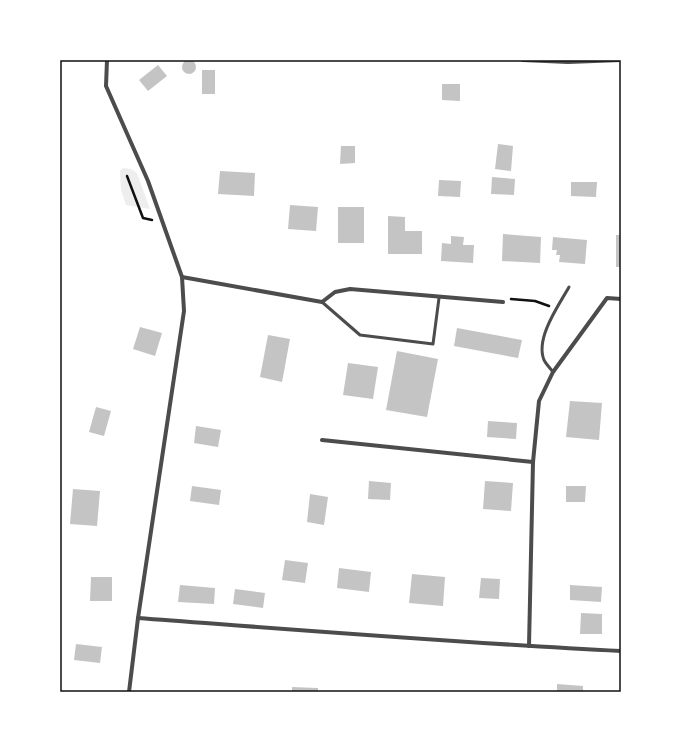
<svg xmlns="http://www.w3.org/2000/svg" width="681" height="752" font-family="'IBM Plex Sans',sans-serif">
	<style>
		.green { fill: #eee }
		.building { fill: #c4c4c4 }
		.lines { fill: none; stroke-linecap: round; stroke-linejoin: round }
		.path { stroke: #111; stroke-width: 2.5 }
		.service { stroke: #4c4c4c; stroke-width: 3 }
		.minor { stroke: #4c4c4c; stroke-width: 4 }
		.neatline { fill: none; stroke: #111; stroke-width: 1.5 }
	</style>
	<rect width="100%" height="100%" fill="#fff"/>
	<path class="green" d="M123,168L131,169L137,173L150,209L126,205L121,190L120,171Z"/>
	<g class="building">
		<circle cx="189" cy="67" r="7"/>
		<path d="M158,65L167,76L148,91L139,80Z"/>
		<rect x="202" y="70" width="13" height="24"/>
		<path d="M442,84H460V101L442,100Z"/>
		<path d="M498,144L513,146L511,171L495,169Z"/>
		<path d="M341,146H355V163L340,164Z"/>
		<path d="M220,171L255,173L254,196L218,194Z"/>
		<path d="M492,177L515,179L514,195L491,194Z"/>
		<path d="M439,180L461,181L460,197L438,196Z"/>
		<path d="M571,182H597L596,197L571,196Z"/>
		<path d="M290,205L318,207L316,231L288,229Z"/>
		<rect x="338" y="207" width="26" height="36"/>
		<path d="M388,216L405,217V231H422V254H388Z"/>
		<path d="M503,234L541,237L540,263L502,261Z"/>
		<rect x="616" y="235" width="5" height="32"/>
		<path d="M451,236L464,237L463,245H474L473,263L441,261L442,243L451,244Z"/>
		<path d="M553,237L587,240L585,264L559,262L560,255H556L557,250H552Z"/>
		<path d="M140,327L162,333L155,356L133,349Z"/>
		<path d="M457,328L522,340L518,358L454,346Z"/>
		<path d="M268,335L290,339L282,382L260,377Z"/>
		<path d="M397,351L438,359L427,417L386,410Z"/>
		<path d="M348,363L378,367L373,399L343,395Z"/>
		<path d="M570,401L602,403L599,440L566,437Z"/>
		<path d="M96,407L111,411L104,436L89,432Z"/>
		<path d="M488,421L517,423L516,439L487,437Z"/>
		<path d="M196,426L221,430L218,447L194,443Z"/>
		<path d="M369,481L391,483L390,500L368,499Z"/>
		<path d="M485,481L513,483L511,511L483,509Z"/>
		<path d="M192,486L221,490L219,505L190,501Z"/>
		<path d="M566,486H586L585,502H566Z"/>
		<path d="M73,489L100,491L97,526L70,524Z"/>
		<path d="M310,494L328,497L324,525L307,522Z"/>
		<path d="M285,560L308,563L305,583L282,580Z"/>
		<path d="M339,568L371,572L369,592L337,588Z"/>
		<path d="M412,574L445,577L443,606L409,603Z"/>
		<path d="M91,577H112V601H90Z"/>
		<path d="M481,578L500,579L499,599L479,598Z"/>
		<path d="M180,585L215,588L214,604L178,602Z"/>
		<path d="M570,585L602,587L601,602L570,600Z"/>
		<path d="M235,589L265,593L263,608L233,604Z"/>
		<path d="M581,613L602,614V634H580Z"/>
		<path d="M76,644L102,647L100,663L74,660Z"/>
		<path d="M557,684L583,686V692H557Z"/>
		<path d="M292,687L318,688V692H292Z"/>
	</g>
	<g class="lines">
		<g class="path">
			<path d="M127,176L143,218L152,220"/>
			<path d="M511,299L535,301L549,306"/>
		</g>
		<g class="service">
			<path d="M322,302L360,335L433,344L439,298"/>
			<path d="M553,372C550,368 546,364 544,360C535,338 559,305 569,287"/>
		</g>
		<g class="minor">
			<path d="M107,60L106,86L148,181L182,277L184,311L138,618L129,692"/>
			<path d="M523,60L568,62L621,60"/>
			<path d="M182,277L322,302L335,292L350,289L503,302"/>
			<path d="M322,440L533,462"/>
			<path d="M138,618C299,630 460,643 621,651"/>
			<path d="M529,646L533,462L539,401L553,372L607,298L621,299"/>
		</g>
	</g>
	<rect width="681" height="752" fill="none" stroke="#ffffff" stroke-width="122"/>
	<rect x="61" y="61" width="559" height="630" class="neatline"/>
</svg>
